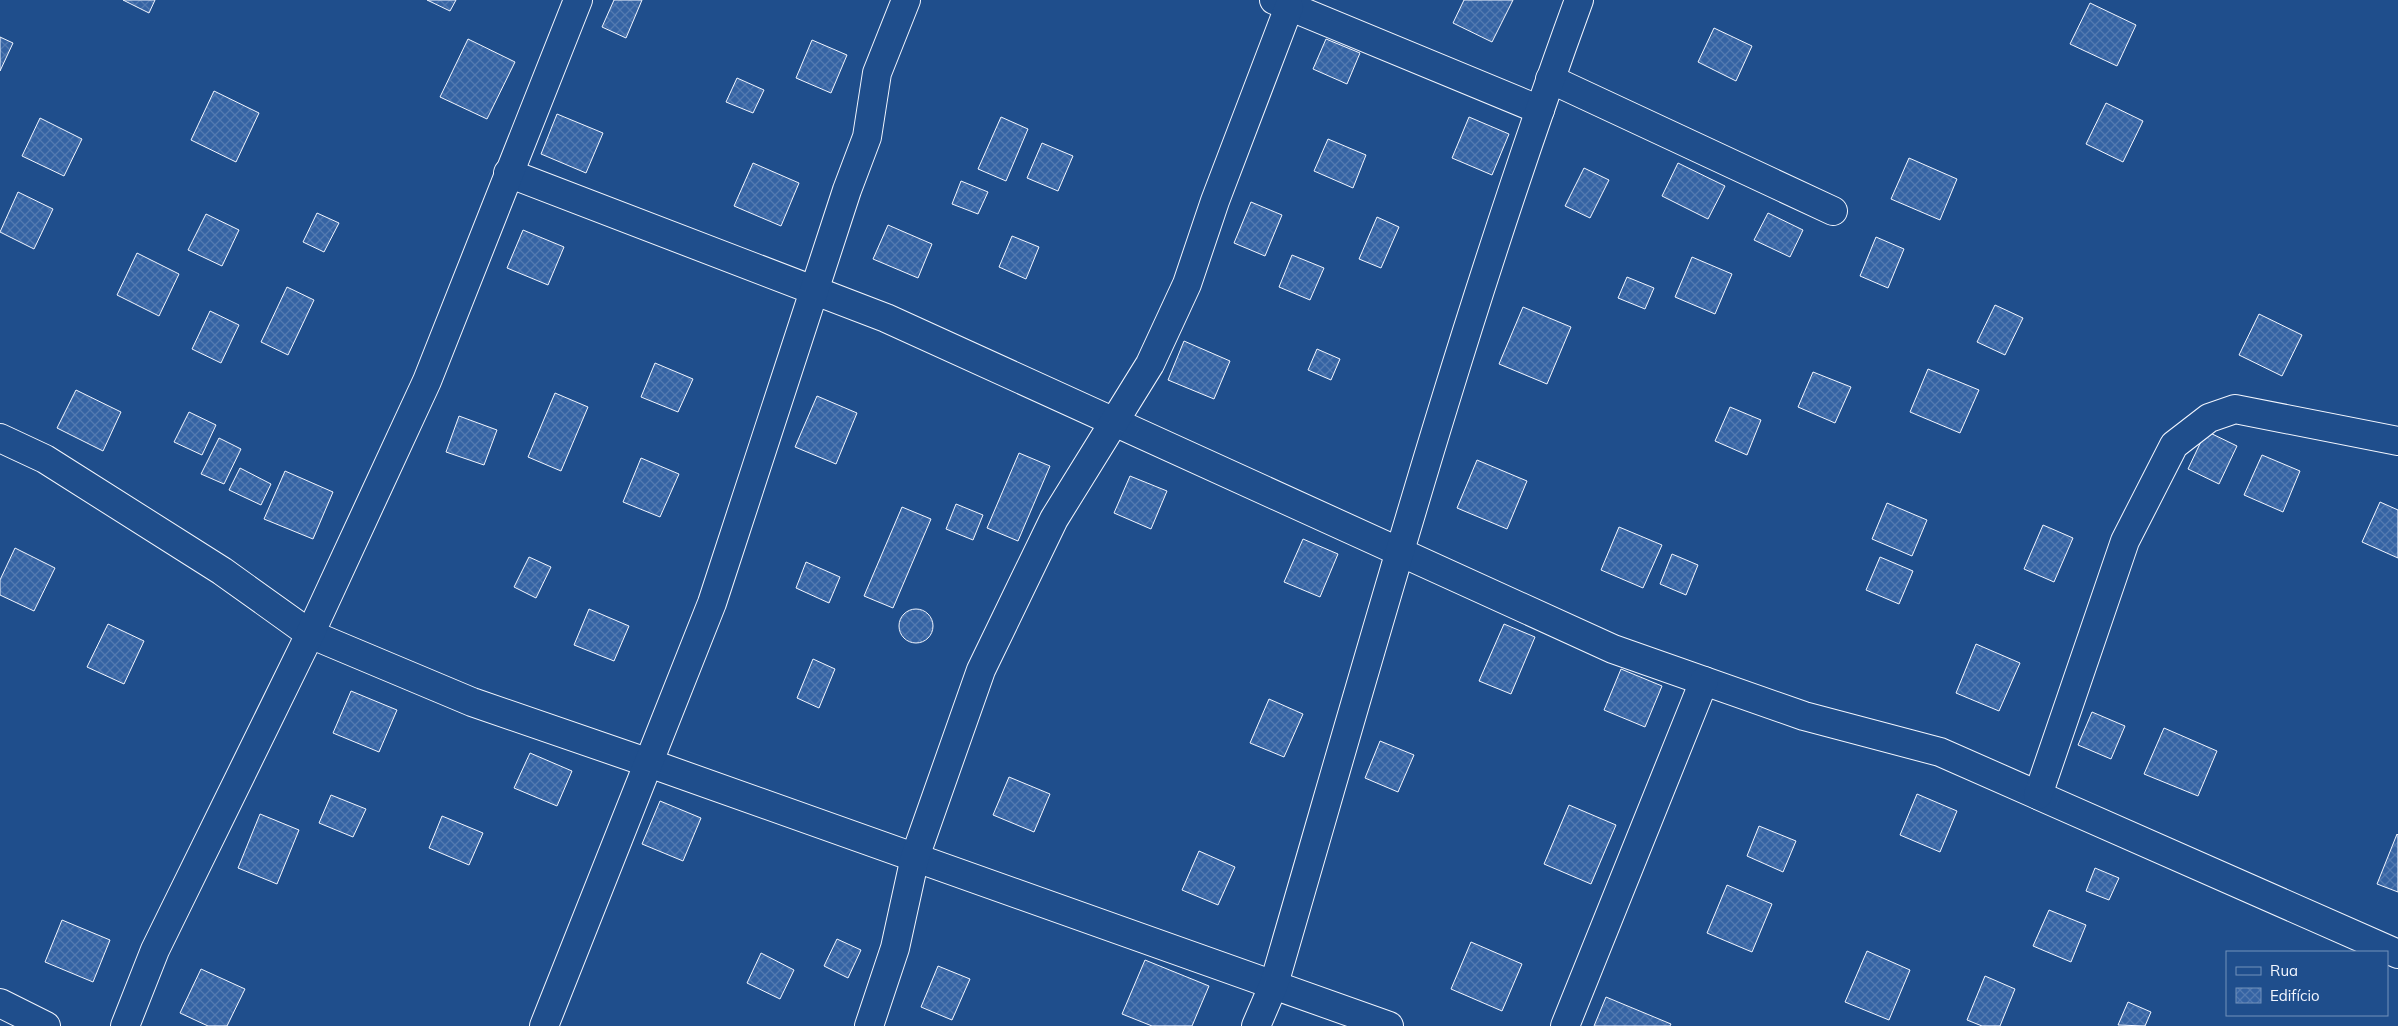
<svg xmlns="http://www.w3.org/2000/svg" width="2398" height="1026" font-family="Mulish,sans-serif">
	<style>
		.building { fill: url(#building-cross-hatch); stroke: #f2f6ff }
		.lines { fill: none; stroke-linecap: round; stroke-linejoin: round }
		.minor-casing { stroke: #f2f6ff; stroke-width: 30 }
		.minor { stroke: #1f4e8c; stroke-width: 28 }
	</style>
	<defs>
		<pattern id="building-cross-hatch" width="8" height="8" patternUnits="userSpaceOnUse" patternTransform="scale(1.25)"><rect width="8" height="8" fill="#3563a3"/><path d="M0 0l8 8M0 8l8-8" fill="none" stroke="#537ab1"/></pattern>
	</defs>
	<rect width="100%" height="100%" fill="#1f4e8c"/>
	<g class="building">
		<path d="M123,0H155L149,13Z"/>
		<path d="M427,0H456L450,11Z"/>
		<path d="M614,0H642L626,38L602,27Z"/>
		<path d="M1464,0H1513L1492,42L1453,23Z"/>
		<path d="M2090,3L2136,25L2117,66L2070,44Z"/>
		<path d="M1714,28L1752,46L1736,81L1698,62Z"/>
		<path d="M0,37L13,43L0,71Z"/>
		<path d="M468,39L515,62L487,119L440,97Z"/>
		<path d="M1326,39L1360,53L1347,84L1313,69Z"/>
		<path d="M812,40L847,55L831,93L796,78Z"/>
		<path d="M737,78L764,90L753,113L726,102Z"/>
		<path d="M214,91L259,113L236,162L191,140Z"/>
		<path d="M2106,103L2143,121L2123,162L2086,144Z"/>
		<path d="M557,114L603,133L586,173L541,154Z"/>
		<path d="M1001,117L1028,129L1006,181L978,169Z"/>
		<path d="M1469,117L1509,134L1492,175L1452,158Z"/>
		<path d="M40,118L82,139L64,176L22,156Z"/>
		<path d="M1328,139L1366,155L1353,188L1314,171Z"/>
		<path d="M1042,143L1073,156L1058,191L1027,178Z"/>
		<path d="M1909,158L1957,179L1940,220L1891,199Z"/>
		<path d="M753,163L799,183L781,226L734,206Z"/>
		<path d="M1678,163L1725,186L1708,219L1662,196Z"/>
		<path d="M1584,168L1609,180L1590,218L1565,206Z"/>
		<path d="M961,181L988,192L978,214L952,204Z"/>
		<path d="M18,192L53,209L34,249L0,232Z"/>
		<path d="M1251,202L1282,215L1265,256L1234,243Z"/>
		<path d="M317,213L339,223L324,252L303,242Z"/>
		<path d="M1768,213L1803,230L1790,257L1754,240Z"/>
		<path d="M206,214L239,230L222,266L188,250Z"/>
		<path d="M1377,217L1399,227L1381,268L1359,259Z"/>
		<path d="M888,225L932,244L918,278L873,259Z"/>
		<path d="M523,230L564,247L548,285L507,268Z"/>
		<path d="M1012,236L1039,247L1026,279L999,267Z"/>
		<path d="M1876,237L1904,249L1888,288L1860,276Z"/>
		<path d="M137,253L179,274L159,316L117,295Z"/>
		<path d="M1292,255L1324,268L1310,300L1279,287Z"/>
		<path d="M1692,257L1732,274L1715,314L1675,297Z"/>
		<path d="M1627,277L1654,288L1645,309L1618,298Z"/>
		<path d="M287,287L314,300L288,355L261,342Z"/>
		<path d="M1995,305L2023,318L2005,355L1977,342Z"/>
		<path d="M1523,307L1571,327L1547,384L1499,364Z"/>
		<path d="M210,311L239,325L221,363L192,349Z"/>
		<path d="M2259,314L2302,335L2282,376L2239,355Z"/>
		<path d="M1184,341L1230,361L1214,399L1168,380Z"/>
		<path d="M1317,349L1340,359L1331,380L1308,370Z"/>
		<path d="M655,363L693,379L678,412L641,397Z"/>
		<path d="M1928,369L1979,390L1960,433L1910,412Z"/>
		<path d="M1813,372L1851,387L1835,423L1798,407Z"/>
		<path d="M76,390L121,412L103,451L57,428Z"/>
		<path d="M555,393L588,407L561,471L528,457Z"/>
		<path d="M817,396L857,413L836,464L795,447Z"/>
		<path d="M1730,407L1761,420L1747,455L1715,441Z"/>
		<path d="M189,412L216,425L202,455L174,442Z"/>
		<path d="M459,416L497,430L484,465L446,452Z"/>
		<path d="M2206,431L2237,446L2219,484L2188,469Z"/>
		<path d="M219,438L241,449L224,484L201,474Z"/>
		<path d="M1019,453L1050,466L1018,541L987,528Z"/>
		<path d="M2262,455L2300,471L2283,512L2244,495Z"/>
		<path d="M641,458L679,474L660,517L623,502Z"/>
		<path d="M1477,460L1527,481L1507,529L1457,508Z"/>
		<path d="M240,468L271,484L261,505L229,490Z"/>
		<path d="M285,471L333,492L313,539L264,519Z"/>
		<path d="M1130,476L1167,491L1151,529L1114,513Z"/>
		<path d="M2380,502L2398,510V558L2362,542Z"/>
		<path d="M1887,503L1927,520L1912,556L1872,539Z"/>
		<path d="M956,504L983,515L973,540L946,529Z"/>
		<path d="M902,507L931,519L893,608L864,596Z"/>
		<path d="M2043,525L2073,538L2054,582L2024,569Z"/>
		<path d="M1619,527L1662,545L1643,588L1601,570Z"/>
		<path d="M1303,539L1338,554L1320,597L1284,582Z"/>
		<path d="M15,548L55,568L34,611L0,595V580Z"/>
		<path d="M1672,554L1698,565L1686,595L1660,584Z"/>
		<path d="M529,557L551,567L536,598L514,587Z"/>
		<path d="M1880,557L1913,571L1899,604L1866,590Z"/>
		<path d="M806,562L840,577L829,603L796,588Z"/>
		<path d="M589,609L629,626L614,661L574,645Z"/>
		<circle cx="916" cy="626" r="17"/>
		<path d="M108,624L144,641L124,684L87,667Z"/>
		<path d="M1504,624L1535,637L1511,694L1479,681Z"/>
		<path d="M1976,644L2020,663L1999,711L1956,693Z"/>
		<path d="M813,659L835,669L819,708L797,698Z"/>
		<path d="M1621,669L1662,686L1645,727L1604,710Z"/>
		<path d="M351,691L397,710L379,752L333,733Z"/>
		<path d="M1269,699L1303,714L1284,757L1250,743Z"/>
		<path d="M2092,712L2125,726L2111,759L2078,745Z"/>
		<path d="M2164,728L2217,751L2198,796L2144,774Z"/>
		<path d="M1380,741L1414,755L1398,792L1365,778Z"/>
		<path d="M530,753L572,771L557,806L514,788Z"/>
		<path d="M1009,777L1050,794L1034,832L993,815Z"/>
		<path d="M1917,794L1957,811L1940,852L1900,835Z"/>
		<path d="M331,795L366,809L353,837L319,823Z"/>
		<path d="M660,801L701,818L683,861L642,844Z"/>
		<path d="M1569,805L1616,825L1591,884L1544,864Z"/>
		<path d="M260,814L299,830L277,884L238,868Z"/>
		<path d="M442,816L483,833L469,865L429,848Z"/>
		<path d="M1759,826L1796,841L1783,872L1747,856Z"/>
		<path d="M2397,834L2398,835V892L2377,884Z"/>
		<path d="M1199,851L1235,867L1218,905L1182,890Z"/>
		<path d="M2095,868L2119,878L2109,900L2086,891Z"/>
		<path d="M1727,885L1772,904L1752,952L1707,933Z"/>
		<path d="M2049,910L2086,925L2071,962L2033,946Z"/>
		<path d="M62,920L110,940L93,982L45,962Z"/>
		<path d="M837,939L861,950L848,978L824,966Z"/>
		<path d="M1471,942L1522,964L1502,1011L1451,989Z"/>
		<path d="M1867,951L1910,970L1889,1020L1845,1002Z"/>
		<path d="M761,953L794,970L780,999L747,983Z"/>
		<path d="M1145,960L1209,986L1192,1026H1152L1122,1014Z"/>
		<path d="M938,966L970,979L952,1020L921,1007Z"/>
		<path d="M201,969L245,989L227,1026H208L180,1013Z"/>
		<path d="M1985,976L2015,989L2000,1026H1982L1967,1020Z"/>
		<path d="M1606,997L1671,1024L1670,1026H1594Z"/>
		<path d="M2128,1002L2151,1012L2145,1026L2118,1025Z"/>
	</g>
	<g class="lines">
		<g class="minor-casing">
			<g id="minor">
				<path d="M1274,0L1540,110"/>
				<path d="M1550,79L1833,211"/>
				<path d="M508,173L886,318L1613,649L1804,716L1940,752L2398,954"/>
				<path d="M0,438L45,459L222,571L310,634L472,702L649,763L1389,1026"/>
				<path d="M2038,795L2125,541L2174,445L2209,418L2235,409L2398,441"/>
				<path d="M0,1003L46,1026"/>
				<path d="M125,1026L155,950L310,634L427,381L578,0"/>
				<path d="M544,1026L712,603L847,190L867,137L877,73L906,0"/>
				<path d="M869,1026L895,948L915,857L981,670L1054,519L1150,364L1187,284L1215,201L1289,7"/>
				<path d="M1256,1026L1274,984C1370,655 1461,322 1579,0"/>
				<path d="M1565,1026L1704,681"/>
			</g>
		</g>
		<use href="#minor" class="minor"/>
	</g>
	<rect x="2226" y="951" width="162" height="65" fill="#1f4e8c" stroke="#7391ba"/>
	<rect x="2236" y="967" width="25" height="8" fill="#1f4e8c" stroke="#7391ba"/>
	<text x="2270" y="976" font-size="15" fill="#f2f6ff">Rua</text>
	<rect x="2236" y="988" width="25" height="15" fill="url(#building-cross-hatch)" stroke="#7391ba"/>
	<text x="2270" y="1001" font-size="15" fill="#f2f6ff">Edifício</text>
</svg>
